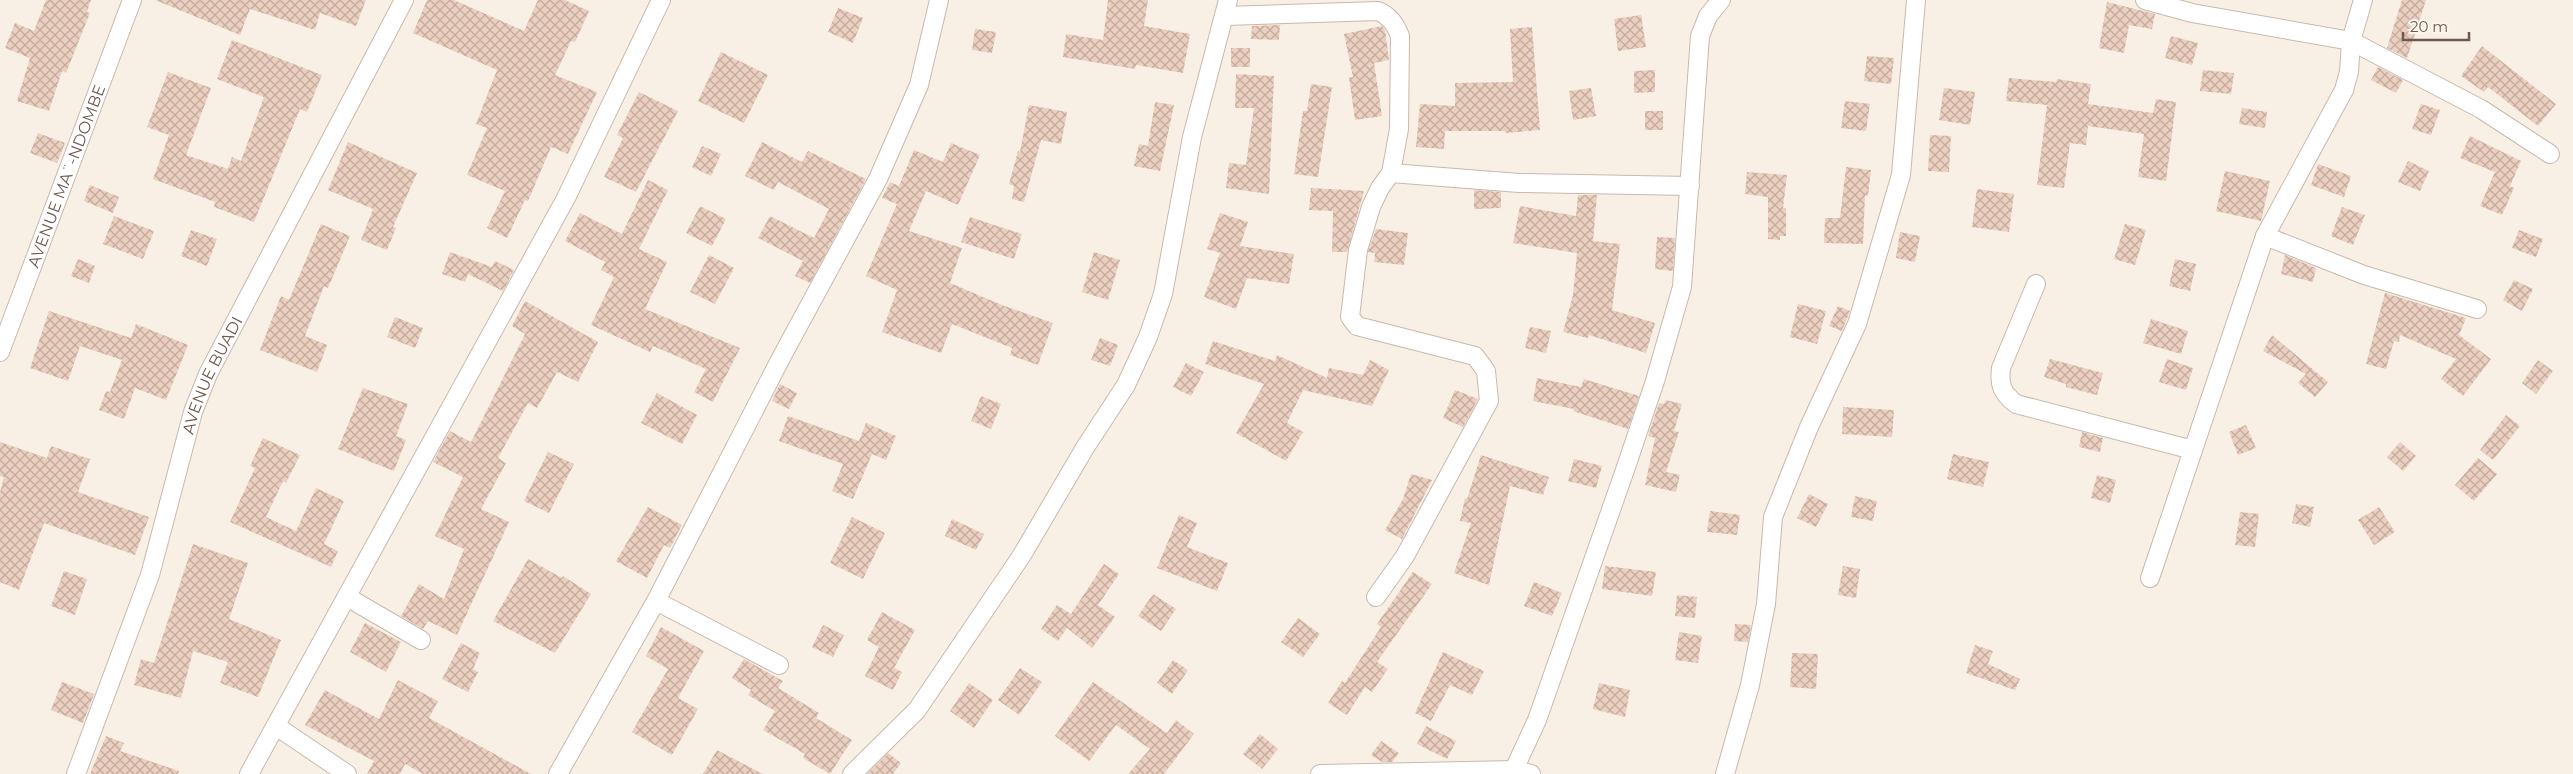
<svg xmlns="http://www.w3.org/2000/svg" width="2573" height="774" font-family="Montserrat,sans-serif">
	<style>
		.building { fill: url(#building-cross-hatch) }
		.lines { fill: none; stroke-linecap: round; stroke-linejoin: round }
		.minor-casing { stroke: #c9b8ad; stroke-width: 20 }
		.minor { stroke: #fff; stroke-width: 18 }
		.labels { text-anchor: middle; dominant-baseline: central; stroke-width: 4.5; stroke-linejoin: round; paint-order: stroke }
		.street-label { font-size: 16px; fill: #6f584e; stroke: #fcf5eb }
	</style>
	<defs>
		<pattern id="building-cross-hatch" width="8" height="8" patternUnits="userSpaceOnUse" patternTransform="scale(1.25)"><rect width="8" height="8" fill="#ebcfc0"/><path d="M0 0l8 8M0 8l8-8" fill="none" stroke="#c3ab9e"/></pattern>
	</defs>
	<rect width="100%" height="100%" fill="#f9f0e5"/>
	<g class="building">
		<path d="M46,0H91L87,12L90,13L66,73L62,71L49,111L17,101L30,58L5,48L15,23L34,31Z"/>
		<path d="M155,0H366L356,26L320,13L315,30L250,9L240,35Z"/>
		<path d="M427,0H454L524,31L538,0H565L589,11L575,42L571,41L555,75L597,92L568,154L551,147L528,201L525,200L507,238L487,228L505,191L467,175L487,128L476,124L497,70L413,33Z"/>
		<path d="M1108,0H1148L1144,26L1190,34L1183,73L1136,65L1135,69L1063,57L1066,34L1103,40Z"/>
		<path d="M2402,0H2426L2407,58L2387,48Z"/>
		<path d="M2107,2L2155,14L2152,29L2129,25L2124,53L2099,48Z"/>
		<path d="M838,8L863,18L853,43L828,32Z"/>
		<path d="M1641,15L1646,47L1618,51L1614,19Z"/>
		<path d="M1280,25L1279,40L1251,39L1252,26Z"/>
		<path d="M1382,26L1385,30L1389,60L1374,63L1382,116L1355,120L1349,77H1353L1344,34Z"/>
		<path d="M1532,27L1540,130L1505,133V131H1445L1444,149L1416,147L1420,104L1455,106V83L1513,82L1510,29Z"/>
		<path d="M975,29L996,32L992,53L972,50Z"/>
		<path d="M2171,36L2198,43L2192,65L2165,58Z"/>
		<path d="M232,40L322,75L307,112L300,109L254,222L214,207L215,202L153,179L169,135L147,127L168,72L211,88L186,155L228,169L232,157L241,161L264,97L217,79Z"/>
		<path d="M2482,46L2556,104L2538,126L2488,87L2484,92L2461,76Z"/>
		<rect x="1231" y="48" width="19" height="19"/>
		<path d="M721,52L768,75L744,123L698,101Z"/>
		<path d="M1867,56L1894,58L1891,84L1864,81Z"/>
		<path d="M2378,67L2403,80L2396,93L2371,80Z"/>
		<path d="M1655,70V92L1634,93V71Z"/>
		<path d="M2203,70L2234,73L2231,94L2200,91Z"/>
		<path d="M1236,74L1274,76L1269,194L1226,188L1229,163L1246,165L1254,108H1235Z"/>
		<path d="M2009,78L2056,82L2057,79L2091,84L2088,104L2153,113L2156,99L2176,102L2166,181L2138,177L2144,134L2088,126L2086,145L2070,143L2064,188L2037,185L2047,105L2006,101Z"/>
		<path d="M1311,84L1332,87L1318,177L1294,174L1303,111H1307Z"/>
		<path d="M1591,88L1596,116L1573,120L1569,91Z"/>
		<path d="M1944,88L1975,92L1970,125L1939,120Z"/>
		<path d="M639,92L678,111L636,192L604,177L623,138L617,135Z"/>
		<path d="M1845,101L1870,104L1866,131L1841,128Z"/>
		<path d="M1155,102L1174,105L1160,171L1134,166L1139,144L1148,146Z"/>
		<path d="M2421,104L2440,110L2431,135L2412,129Z"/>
		<path d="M1029,105L1067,112L1061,144L1041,140L1024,202L1012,199L1014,186L1009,184L1018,151L1020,152Z"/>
		<path d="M2242,108L2267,112L2265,128L2239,124Z"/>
		<rect x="1645" y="111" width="18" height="19"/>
		<path d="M38,133L65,143L57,163L30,153Z"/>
		<path d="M1930,135L1951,136L1949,172L1928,171Z"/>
		<path d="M2470,136L2521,161L2510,186L2514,188L2502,215L2480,206L2495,172L2460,158Z"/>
		<path d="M348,142L417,173L393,227L396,228L387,250L361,240L373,209L328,190Z"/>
		<path d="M762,142L802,162L808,151L866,179L810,283L795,276L803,261L758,238L770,216L814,238L829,209L778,182L774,190L745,176Z"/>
		<path d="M951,143L980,155L958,205L926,191L909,231L962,248L950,283L1002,305L1053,323L1038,365L1010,355L1012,348L952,324L941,353L882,332L897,290L866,276L897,204L882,198L890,182L899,186L914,150L943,162Z"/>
		<path d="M702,146L721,154L711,176L692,167Z"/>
		<path d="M2408,161L2429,171L2420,191L2398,182Z"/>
		<path d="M2318,164L2351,176L2344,197L2311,185Z"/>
		<path d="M1846,167L1871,170L1868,196L1865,195L1863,244L1824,243L1825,218H1840Z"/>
		<path d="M2225,171L2270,181L2261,221L2216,211Z"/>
		<path d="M1747,172L1787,175L1783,208H1786V236H1780V240L1768,239V197L1745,194Z"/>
		<path d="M648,180L668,190L639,249L667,262L645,309L740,348L713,402L694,392L706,369L653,346L650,352L591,325L614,277L601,270L605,262L565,241L580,213L622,234Z"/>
		<path d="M90,185L119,197L113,213L84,201Z"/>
		<path d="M1311,188L1364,191L1347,252H1332L1333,211L1309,210Z"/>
		<path d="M1977,189L2014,194L2009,232L1972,227Z"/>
		<path d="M1474,190L1501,192V208L1474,209Z"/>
		<path d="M1578,195H1597L1593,241L1620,244L1612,310L1655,323L1646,353L1589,335L1588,338L1563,332L1573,295L1577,253L1513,243L1520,206L1576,216Z"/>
		<path d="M700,206L726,219L712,246L686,233Z"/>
		<path d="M2342,207L2365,215L2353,245L2331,236Z"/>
		<path d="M1220,213L1248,222L1240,246L1294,254L1289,284L1247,278L1236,309L1204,297L1220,253L1207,249Z"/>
		<path d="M114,216L154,231L143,259L103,244Z"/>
		<path d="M970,217L1022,234L1014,259L961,242Z"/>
		<path d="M321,224L350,236L328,288L324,286L305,336L327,345L317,372L260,350L281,296L289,300Z"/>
		<path d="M2125,224L2146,230L2135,265L2114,259Z"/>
		<path d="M1376,229L1408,233L1404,265L1374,262L1375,253L1368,252Z"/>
		<path d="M191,230L217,239L207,266L181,256Z"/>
		<path d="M2519,230L2543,239L2536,257L2512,248Z"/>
		<path d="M1900,232L1920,236L1915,262L1896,258Z"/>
		<path d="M1657,237L1675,238L1673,271L1655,269Z"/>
		<path d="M450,252L492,267L495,261L514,270L503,291L468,274L465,282L442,274Z"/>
		<path d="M1094,252L1120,260L1108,300L1082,292Z"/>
		<path d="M709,255L734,268L715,304L690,292Z"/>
		<path d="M2285,255L2316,268L2313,282L2281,274Z"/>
		<path d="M78,259L95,266L89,283L71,276Z"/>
		<path d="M2175,259L2196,264L2190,291L2169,286Z"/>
		<path d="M2514,280L2533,289L2522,311L2503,300Z"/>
		<path d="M2385,293L2466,318L2459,335L2491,359L2463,396L2441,379L2456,359L2400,335L2399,342L2394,341L2386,369L2366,364Z"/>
		<path d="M525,301L598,342L578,382L557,372L537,408L528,403L498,458L506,463L481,509L509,522L457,635L428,621L423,629L401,616L419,584L444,599L464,549L435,536L463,477L433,462L450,431L471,442L525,334L512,326Z"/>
		<path d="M1798,304L1826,311L1817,344L1790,337Z"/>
		<path d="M1838,306L1850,311L1842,331L1829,326Z"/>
		<path d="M49,311L131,338L136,324L188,345L166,400L135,388L124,419L99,410L106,391L110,392L122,360L80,346L68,381L30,368Z"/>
		<path d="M395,317L423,328L415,348L387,337Z"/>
		<path d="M2151,319L2188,331L2181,354L2143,343Z"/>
		<path d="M1530,327L1551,331L1546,353L1525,348Z"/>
		<path d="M2272,335L2328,382L2315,397L2298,383L2306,374L2263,351Z"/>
		<path d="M1100,338L1118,345L1110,366L1091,360Z"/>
		<path d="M1213,341L1275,361L1277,355L1327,378L1329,368L1363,375L1370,360L1389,370L1372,406L1303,390L1287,423L1303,432L1286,461L1236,433L1264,384L1205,364Z"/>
		<path d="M2050,359L2103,373L2097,395L2066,387V384L2044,377Z"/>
		<path d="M2167,359L2193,368L2186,390L2159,382Z"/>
		<path d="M2538,360L2553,371L2536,394L2522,383Z"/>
		<path d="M1186,363L1204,372L1191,396L1173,387Z"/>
		<path d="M1537,378L1581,387L1584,379L1639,396L1628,429L1573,411L1574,409L1533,401Z"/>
		<path d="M780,384L797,393L789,409L772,401Z"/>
		<path d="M363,388L408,404L396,436L406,440L394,471L338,449Z"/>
		<path d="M1455,390L1478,399L1463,427L1443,418Z"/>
		<path d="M657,393L697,415L682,444L641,423Z"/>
		<path d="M981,396L1001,404L991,429L971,421Z"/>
		<path d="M1666,400L1682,404L1674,431L1679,432L1666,472L1680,475L1676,492L1645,485L1655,438L1648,436L1659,403L1664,404Z"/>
		<path d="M1843,407L1894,410L1892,437L1842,434Z"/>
		<path d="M2506,415L2520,426L2493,460L2480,450Z"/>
		<path d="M788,416L859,441L866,423L896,436L886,460L872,454L853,499L832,491L843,464L779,441Z"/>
		<path d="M2246,425L2256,448L2238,455L2229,432Z"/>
		<path d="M2082,432L2103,438L2100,452L2079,447Z"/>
		<path d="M263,438L300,455L286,483L283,481L266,517L296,531L316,488L344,501L324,544L338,551L331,567L230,522L255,468L250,466Z"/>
		<path d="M0,442L47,458L51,446L90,459L78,492L149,517L135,555L44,523L19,590L0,582V492L4,477L0,476Z"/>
		<path d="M2400,442L2416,456L2403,471L2387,457Z"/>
		<path d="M548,452L574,464L549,513L524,501Z"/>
		<path d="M1953,454L1989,462L1983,487L1947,479Z"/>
		<path d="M1481,455L1549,477L1543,495L1510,486L1489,585L1454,573L1471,523L1460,521L1465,498L1467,499Z"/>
		<path d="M2478,458L2497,474L2474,501L2455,485Z"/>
		<path d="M1574,459L1602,466L1596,488L1568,481Z"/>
		<path d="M1411,474L1432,480L1402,539L1385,530L1403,499Z"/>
		<path d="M2097,475L2116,480L2110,503L2091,498Z"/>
		<path d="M1809,494L1828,504L1816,527L1797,518Z"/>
		<path d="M1855,496L1877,501L1873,521L1851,517Z"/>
		<path d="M2296,504L2314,507L2310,527L2292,523Z"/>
		<path d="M648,507L682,525L670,548L664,545L647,578L616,561Z"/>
		<path d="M2379,507L2395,532L2374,545L2358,520Z"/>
		<path d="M1710,511L1740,515L1737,535L1707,532Z"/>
		<path d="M2240,512L2259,514L2255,547L2235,545Z"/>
		<path d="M1179,515L1197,523L1187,547L1228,563L1217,591L1157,568Z"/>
		<path d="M852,517L885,533L863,579L830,563Z"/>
		<path d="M952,519L984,534L976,550L945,536Z"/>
		<path d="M193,544L248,563L229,619L281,640L258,697L220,683L228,662L193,651L181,698L134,685L141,659L154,663Z"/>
		<path d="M528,559L562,578L563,576L591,594L555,653L493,621Z"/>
		<path d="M1104,564L1119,574L1098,605L1115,617L1092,648L1067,628L1058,641L1041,629L1057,605L1071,614Z"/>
		<path d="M1605,566L1656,572L1652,596L1602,589Z"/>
		<path d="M1843,566L1860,569L1856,598L1838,595Z"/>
		<path d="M64,571L87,579L75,615L51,606Z"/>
		<path d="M1413,572L1432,584L1377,662L1388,669L1372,692L1365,687L1347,715L1328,703L1342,681L1345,683L1381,627L1377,624Z"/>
		<path d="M1534,582L1562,593L1552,616L1524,606Z"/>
		<path d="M1153,594L1176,609L1161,631L1138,616Z"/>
		<path d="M1677,595L1697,597L1695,618L1675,616Z"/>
		<path d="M882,612L915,630L894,668L902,672L893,690L865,676L879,647L867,640Z"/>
		<path d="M1298,618L1320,634L1303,657L1281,642Z"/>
		<path d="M365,623L401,642L386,672L350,652Z"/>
		<path d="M1735,624L1751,625L1748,642L1734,641Z"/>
		<path d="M823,625L844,635L833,657L812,647Z"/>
		<path d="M661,627L704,651L678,698L698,709L672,755L632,732L668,669L646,656Z"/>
		<path d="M1679,632L1702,636L1698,663L1675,660Z"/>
		<path d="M461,643L480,653L473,669L478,672L468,692L442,679Z"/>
		<path d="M1975,645L1993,651L1988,664L2020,679L2015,690L1966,673Z"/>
		<path d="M1443,652L1484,671L1472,695L1450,685L1431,721L1415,713Z"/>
		<path d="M1792,653L1818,654L1816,689L1790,687Z"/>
		<path d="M744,659L783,681L778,688L819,713L816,718L852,740L830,774L803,758L805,754L763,730L775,711L748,695L751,690L732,678Z"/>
		<path d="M1173,660L1188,670L1172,694L1157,683Z"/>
		<path d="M1020,668L1042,682L1019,715L998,700Z"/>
		<path d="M398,680L438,701L429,718L531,774H423L405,764L400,774H367L374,761L305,725L325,690L379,719Z"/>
		<path d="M62,682L94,694L83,723L51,710Z"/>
		<path d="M1093,682L1167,733L1176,720L1194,734L1164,774H1128L1150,749L1116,725L1089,761L1055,736Z"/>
		<path d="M969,683L993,700L974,728L950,711Z"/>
		<path d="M1599,683L1630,690L1625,717L1593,709Z"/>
		<path d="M1426,726L1456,741L1447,759L1417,744Z"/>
		<path d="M1260,734L1278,749L1262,769L1243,754Z"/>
		<path d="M106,736L124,743L120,751L179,771L178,774H90Z"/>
		<path d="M1381,741L1399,753L1392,762H1382L1371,755Z"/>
		<path d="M717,750L763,774H703Z"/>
		<path d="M888,753L901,763L893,774H867Z"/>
	</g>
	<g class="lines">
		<g class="minor-casing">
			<g id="minor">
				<path d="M2145,0L2192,13L2351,41L2481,109L2550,154"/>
				<path d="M1225,16L1378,11C1390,16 1395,24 1400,36L1399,129L1391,173L1380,188L1371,207L1358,250L1350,317L1357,326L1475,356L1486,371L1489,401L1405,556L1376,597"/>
				<path d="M1391,173L1519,183L1690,186"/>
				<path d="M2265,236L2364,275L2477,309"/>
				<path d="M2036,284L2001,368C1999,385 2002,393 2016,404L2193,450"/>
				<path id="s1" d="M0,352L132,0"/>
				<path d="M2150,578L2265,236L2344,90L2349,72L2351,41L2363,0"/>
				<path d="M347,597L421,640"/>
				<path d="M656,601L779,665"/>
				<path d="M276,726L347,774"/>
				<path id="s2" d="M76,774L150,575L193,412L208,374L404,0"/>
				<path d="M249,774L566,198L661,0"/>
				<path d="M558,774L656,601L782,356L878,179L919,85L939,0"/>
				<path d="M852,774L917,710L1022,555L1086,446L1126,385L1148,337L1163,294L1192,137L1228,0"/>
				<path d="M1320,774L1514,770L1531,774"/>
				<path d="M1512,774L1537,720L1625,470L1655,381L1682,287L1700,36L1708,16L1721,0"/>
				<path d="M1725,774L1750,685L1766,604L1773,517L1809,427L1857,324L1901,175L1916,0"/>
			</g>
		</g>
		<use href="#minor" class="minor"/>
	</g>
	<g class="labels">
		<g class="street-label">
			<text stroke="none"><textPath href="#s1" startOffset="188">AVENUE MA¨-NDOMBE</textPath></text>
			<text stroke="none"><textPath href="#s2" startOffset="422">AVENUE BUADI</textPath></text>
		</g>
	</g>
	<path d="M2403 32v8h66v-8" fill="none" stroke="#6f584e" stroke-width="2.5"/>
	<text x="2410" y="32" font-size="15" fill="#6f584e" stroke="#fcf5eb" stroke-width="4" paint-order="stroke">20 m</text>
</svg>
